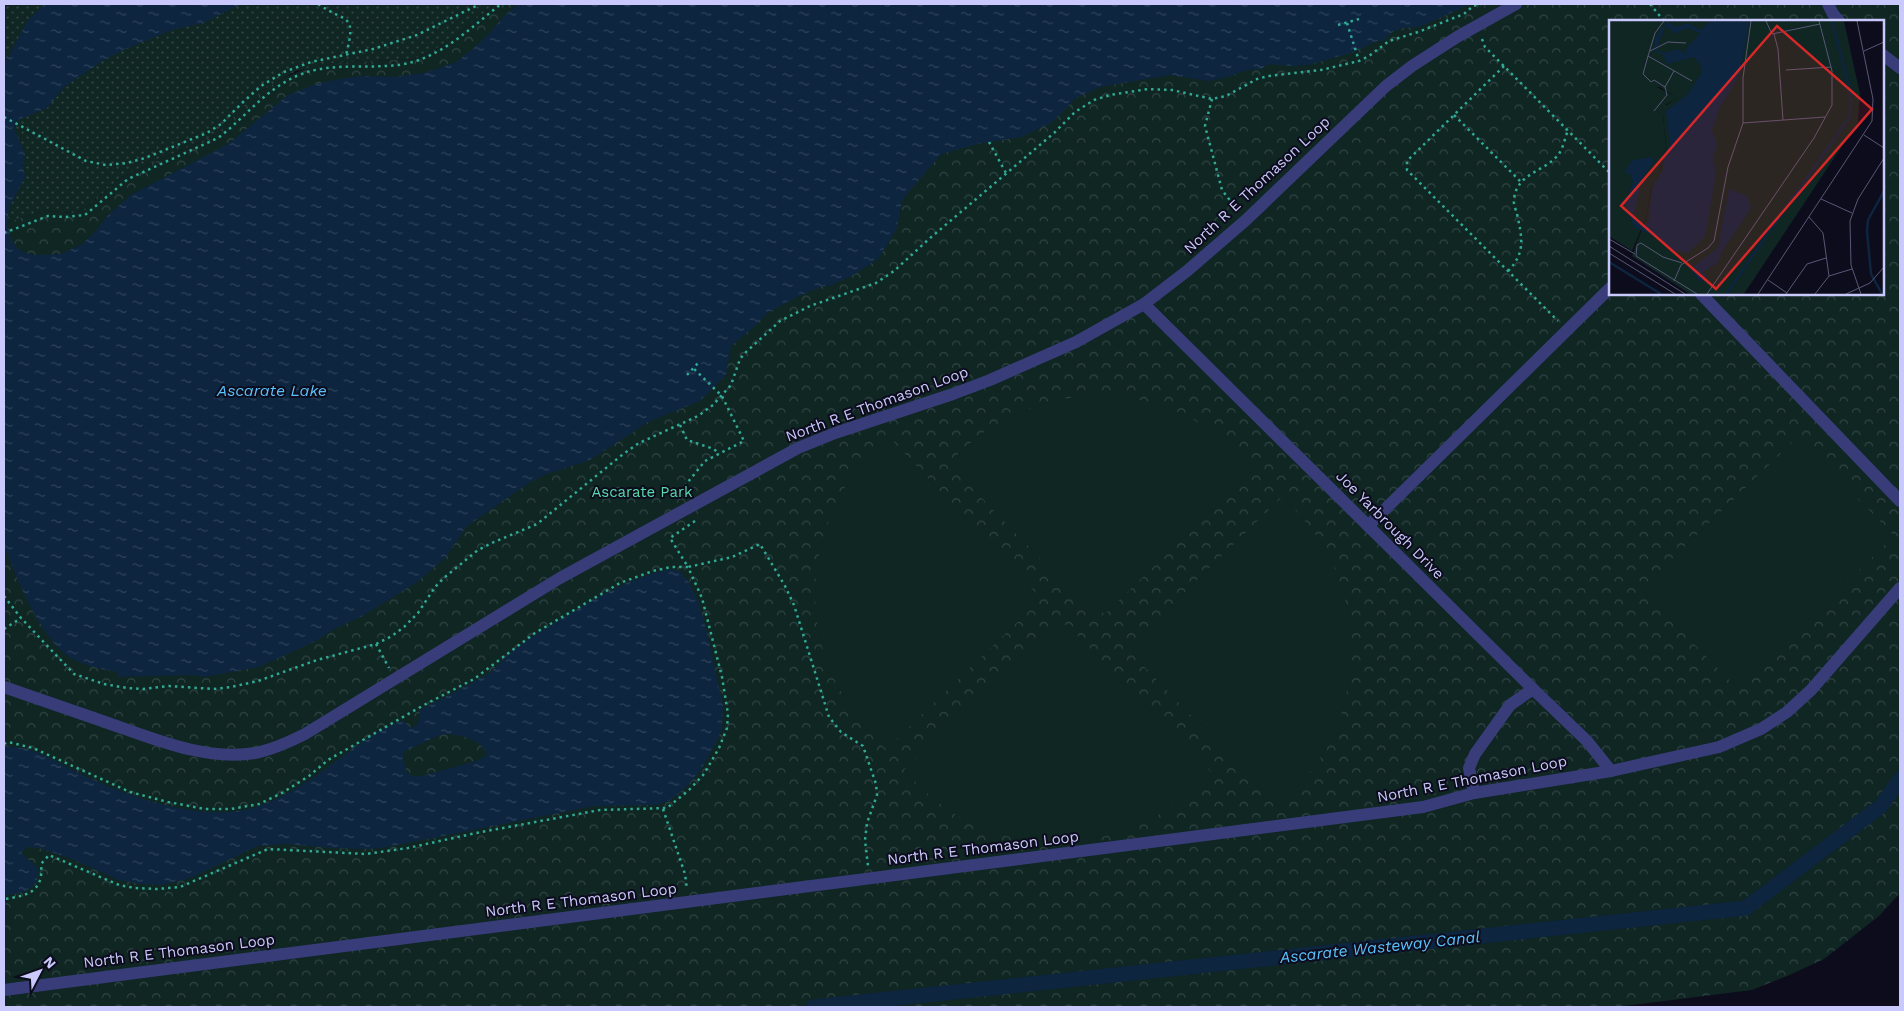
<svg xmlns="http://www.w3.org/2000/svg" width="1904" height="1011" font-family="'Work Sans',sans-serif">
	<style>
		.grass { fill: url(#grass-dots) }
		.forest { fill: url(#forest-crowns); fill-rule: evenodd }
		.pitch { fill: #0f2623 }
		.water { fill: url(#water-ripples); fill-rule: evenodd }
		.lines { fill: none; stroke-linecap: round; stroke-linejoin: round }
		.canal { stroke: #0d253f; stroke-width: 15 }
		.path { stroke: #30aa95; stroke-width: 2.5; stroke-dasharray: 2.5 4; stroke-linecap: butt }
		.minor { stroke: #383d7a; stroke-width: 12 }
		.labels { text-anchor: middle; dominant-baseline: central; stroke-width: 4; stroke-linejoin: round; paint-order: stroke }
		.street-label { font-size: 15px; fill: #c9c9fd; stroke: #0d0c1c }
		.park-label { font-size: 15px; fill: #58daab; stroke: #0d0c1c }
		.water-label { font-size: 16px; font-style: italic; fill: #5ac1fa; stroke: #0d0c1c }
		.inset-river { fill: none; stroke: #0d253f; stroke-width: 2.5 }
		.inset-road { fill: none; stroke: #585876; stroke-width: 1 }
		.view { fill: #d62828; fill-opacity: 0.15; stroke: #d62828; stroke-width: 2.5 }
		.inset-edge { fill: none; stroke: #c9c9fd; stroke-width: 2.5 }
	</style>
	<defs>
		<pattern id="grass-dots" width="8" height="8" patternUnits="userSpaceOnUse" patternTransform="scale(1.25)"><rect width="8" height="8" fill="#0f2623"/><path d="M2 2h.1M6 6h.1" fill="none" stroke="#314444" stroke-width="1.8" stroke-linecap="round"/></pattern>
		<pattern id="forest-crowns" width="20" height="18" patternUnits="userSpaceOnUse" patternTransform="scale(1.25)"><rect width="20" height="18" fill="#0f2623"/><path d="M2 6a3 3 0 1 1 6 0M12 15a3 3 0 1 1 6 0" fill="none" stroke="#314444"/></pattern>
		<pattern id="water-ripples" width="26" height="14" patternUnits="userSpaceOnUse" patternTransform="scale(1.25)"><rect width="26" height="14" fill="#0d253f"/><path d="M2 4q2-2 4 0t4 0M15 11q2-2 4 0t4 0" fill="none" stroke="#2f435c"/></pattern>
	</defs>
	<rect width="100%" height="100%" fill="#0d0c1c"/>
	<path class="grass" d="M4,4H495L449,41L430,52L414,59L334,63L296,71L265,89L216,135L141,168L120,179L83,210L74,213L45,211L4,223Z"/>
	<path class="forest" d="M495,4H1900V893L1879,916L1824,959L1787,976L1752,990L1616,1007H4V223L45,211L74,213L83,210L120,179L141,168L216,135L246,104L265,89L281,79L308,68L334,63L414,59L430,52L449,41ZM1610,21H1883V294H1610Z"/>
	<g class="pitch">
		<path d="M1093,395C1162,397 1206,419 1255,468L1106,613H1093L949,464C986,421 1037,400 1093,395Z"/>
		<path d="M889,437L1035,592L1034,606L886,749C813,681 793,582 842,492C854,471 872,454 889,437Z"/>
		<path d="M1798,437L1894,536L1737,688L1641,589Z"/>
		<path d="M1282,497C1335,545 1357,605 1349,675C1346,703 1338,731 1323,754C1310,774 1295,790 1278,806L1134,656L1133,643Z"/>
		<path d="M1053,624L1067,625L1211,772C1199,784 1188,796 1174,805C1108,851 1016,856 949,810C932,799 917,784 904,770Z"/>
	</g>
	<g class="water">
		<path d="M45,4H241L203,23L172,30L123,50L104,60L64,87L47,108L18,120L14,128L25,154L23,165L25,177L9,208L7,224L10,237L16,247L25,253L35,255L61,254L82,244L94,233L110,213L131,195L228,144L288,95L316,84L340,79L363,76L395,77L423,73L442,67L456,62L470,51L488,35L504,16L519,4H1467L1460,9L1419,27L1403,28L1392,32L1383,41H1377L1351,53L1308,65L1293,66L1268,64L1261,69L1247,70L1224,78L1209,81L1170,75L1100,87L1076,98L1051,123L1021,137L982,143L941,154L902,200L897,228L878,259L855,274L830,286H824L797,297L767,313L756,325L731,346L726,375L700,401L648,422L590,460L544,475L527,484L466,527L445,558L417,582L361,617L334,629L316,641L259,667L205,677L195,675L118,677L117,672C100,669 84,666 69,657C41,639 15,576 4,545V64L28,20Z"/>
		<path d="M670,569L679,571L689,582L699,603L709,641L723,706L722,729L717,741L699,773L684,789L669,801L656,805L594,806L387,847L368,849L332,848L287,844L257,846L191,878L161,885L140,884L119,880L69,858L39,848L27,847L21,853L38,868C41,889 21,895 4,895V747C32,744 57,763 81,774C128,797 205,824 256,807C298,794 332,762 368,738C379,731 390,726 402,720L411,728L418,724L420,710L490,673C511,648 539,632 566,616C599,596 632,577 670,569ZM448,734C462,736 481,739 487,754L479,760L422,776H413L407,773L403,757V752L440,735Z"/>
	</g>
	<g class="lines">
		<path class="canal" d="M813,1007L1746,908L1881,806L1900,779"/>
		<g class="path">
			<path d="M318,4C347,24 357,12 346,55"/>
			<path d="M1650,4L1664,21"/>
			<path d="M1347,23L1359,61"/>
			<path d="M1338,25L1359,19"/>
			<path d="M1482,39L1485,47L1610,173"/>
			<path d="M1504,66L1407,161V170L1558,321"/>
			<path d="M1212,99L1205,126L1222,190L1238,211"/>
			<path d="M1454,115L1520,181"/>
			<path d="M4,117L86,161L106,165L127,163L145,158L207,133L221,124L242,103L261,86L284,72L311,62L373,49L417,35L480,4"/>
			<path d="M989,142L1006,173"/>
			<path d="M4,233L48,216L65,217L85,215L128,179L218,138C246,117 265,89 299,75C331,62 365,69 398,65C439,60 469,29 501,4"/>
			<path d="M1508,271C1526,253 1522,237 1517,214C1516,210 1513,204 1514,199C1517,173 1544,172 1558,155C1563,149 1565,138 1568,130"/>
			<path d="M687,375L699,362"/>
			<path d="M680,425L687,440L714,449L719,454"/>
			<path d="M682,496L679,493L705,461L744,441L722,396L693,368"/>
			<path d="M695,521L670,538L688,567L732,557L760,544L785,586L794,605L829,717L841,732L863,746L876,784L877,795L867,823L865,840L868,866"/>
			<path d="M4,596L21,618L74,674L104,684L127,688L143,689L169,686L213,689L231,687L258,681L317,660L376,644L392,636L404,627L418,613L435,587L445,577L478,550L494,542L537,524L622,455L639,443L698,416L713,405L731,385L740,359L745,353L780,321L810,306L876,283L894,271L929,239L1054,133L1075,112L1094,100L1110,95L1148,89L1172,90L1212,99L1226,96L1257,79L1268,76L1321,70L1359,61L1369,56L1389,41L1418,32L1464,14L1473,6L1481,4"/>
			<path d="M4,629L21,618"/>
			<path d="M376,644L389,668"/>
			<path d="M4,744L8,742L33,748L130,792L168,802L205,809H231L259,804L282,793L309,776L328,760L424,705L474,679L535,633L620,583L653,571L671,567H688L702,598L722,677L728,714L727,728L719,748L704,774L689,790L667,808L600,810L476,833L408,848L366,854L268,849L180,887L157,889L135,888L119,885L49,855L41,864C44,892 27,896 4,899"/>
			<path d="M663,809L685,874L687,889"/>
		</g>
		<g class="minor">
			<path d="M1828,4L1833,14L1839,21"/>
			<path d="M1883,55L1900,68"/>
			<path d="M1701,294L1900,501"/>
			<path d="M1144,304L1533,689L1587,741L1611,771"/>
			<path d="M1368,526L1610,288"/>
			<path d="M4,687C38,699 73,711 108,723C154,739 205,761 255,753C272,750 289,742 305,734L560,578L798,448L835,433L953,394L990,380L1076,342L1144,304L1187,271L1246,220L1386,86L1412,66L1457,37L1516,4"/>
			<path d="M1474,793L1469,768L1475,754L1510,705L1533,689"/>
			<path d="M4,990L1423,807L1474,793L1611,771L1719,747L1761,729L1787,712L1811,690L1900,588"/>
		</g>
	</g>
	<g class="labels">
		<g class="street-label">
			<text transform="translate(1257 185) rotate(-43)">North R E Thomason Loop</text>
			<text transform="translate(877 404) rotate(-20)">North R E Thomason Loop</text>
			<text transform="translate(1390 525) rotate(45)">Joe Yarbrough Drive</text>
			<text transform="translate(1472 779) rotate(-11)">North R E Thomason Loop</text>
			<text transform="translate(983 848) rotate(-7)">North R E Thomason Loop</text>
			<text transform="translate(581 900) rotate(-7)">North R E Thomason Loop</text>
			<text transform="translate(179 951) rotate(-7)">North R E Thomason Loop</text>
		</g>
		<g class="park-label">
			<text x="642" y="492">Ascarate Park</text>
		</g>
		<g class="water-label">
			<text x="272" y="390">Ascarate Lake</text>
			<text transform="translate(1380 947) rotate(-6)">Ascarate Wasteway Canal</text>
		</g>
	</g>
	<g transform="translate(1609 20)">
		<rect width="275" height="275" fill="#0d0c1c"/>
		<path d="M0,1H51L40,21L33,56L36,61L69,78L47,90L54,95L57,126L51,152L42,168L38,195L23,231L0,216Z" fill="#0f2623"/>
		<path d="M50,1H235L251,74L249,102L135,274H81L23,236L38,195L43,164L51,152L57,126L54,95L46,90L52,82L58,85L68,78L51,67L43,68L35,63L33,56L39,23Z" fill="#0f2623"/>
		<path d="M218,51L219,78L202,79L200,52ZM159,106V133L133,134L139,115L148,108ZM164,106L182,110L190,119L193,131L165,132ZM184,135L180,153L170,161L158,164L157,138ZM152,137L155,164L142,162L130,153L126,138Z" fill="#0f2623"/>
		<path d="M58,1L66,7L79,3L92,10L102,1L140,2L131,54L110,89L103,110L108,124L104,139L107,153L96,216L79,233L61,229L50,218L25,207L16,183L24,162L22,155L16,153L18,147L24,140L43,137L45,141L33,159L25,194L33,204H39L44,166L54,150L55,136L61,124L57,91L78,75L92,54L93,47L85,37L58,44L54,35L45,31L46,18ZM57,5L66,14L78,8L91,13L76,30L78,35L69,29L55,33L47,30ZM120,169L138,176L142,188L113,231L108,243L94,252L98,257L91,262L81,249L109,228Z" fill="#0d253f" fill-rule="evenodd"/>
		<path class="inset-river" d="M0,242L52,274M117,274L241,96L242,74L223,1M273,274L262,254L258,211L259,200L275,171"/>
		<path class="inset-road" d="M157,1L163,14L211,4M165,14L169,29L174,100M41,31L59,22L77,23M255,31L275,22M39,36L46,13L55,1M177,50L222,47M65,51L56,67L45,60L42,62L34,54L39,36L83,61M45,91L58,75L56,67M134,103L216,97M255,115L275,128M212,179L243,193M200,197L214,213L220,256M0,219L26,234M0,226L76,274M0,233L66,274M73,243L54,237L32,223L28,225L27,236L88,274M159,260L178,273M65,261L72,245L99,228L105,221L119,147L134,103V58L142,1M98,274L205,118L223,85V51L210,1M149,274L263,101L264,79L248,1M177,274L198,244L217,238M206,274L220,256L243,249M237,274L261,263L275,247M252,274L242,245L241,201L249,179L275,138"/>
		<path class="view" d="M168,6L263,89L107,269L12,186Z"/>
		<rect width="275" height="275" class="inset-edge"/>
	</g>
	<rect width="1904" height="1011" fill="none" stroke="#c9c9fd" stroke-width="10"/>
	<g transform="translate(40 971) rotate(49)" stroke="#0d0c1c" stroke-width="4" paint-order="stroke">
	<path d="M0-4L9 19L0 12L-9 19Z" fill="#c9c9fd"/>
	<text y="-8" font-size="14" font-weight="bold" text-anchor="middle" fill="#c9c9fd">N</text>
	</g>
</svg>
